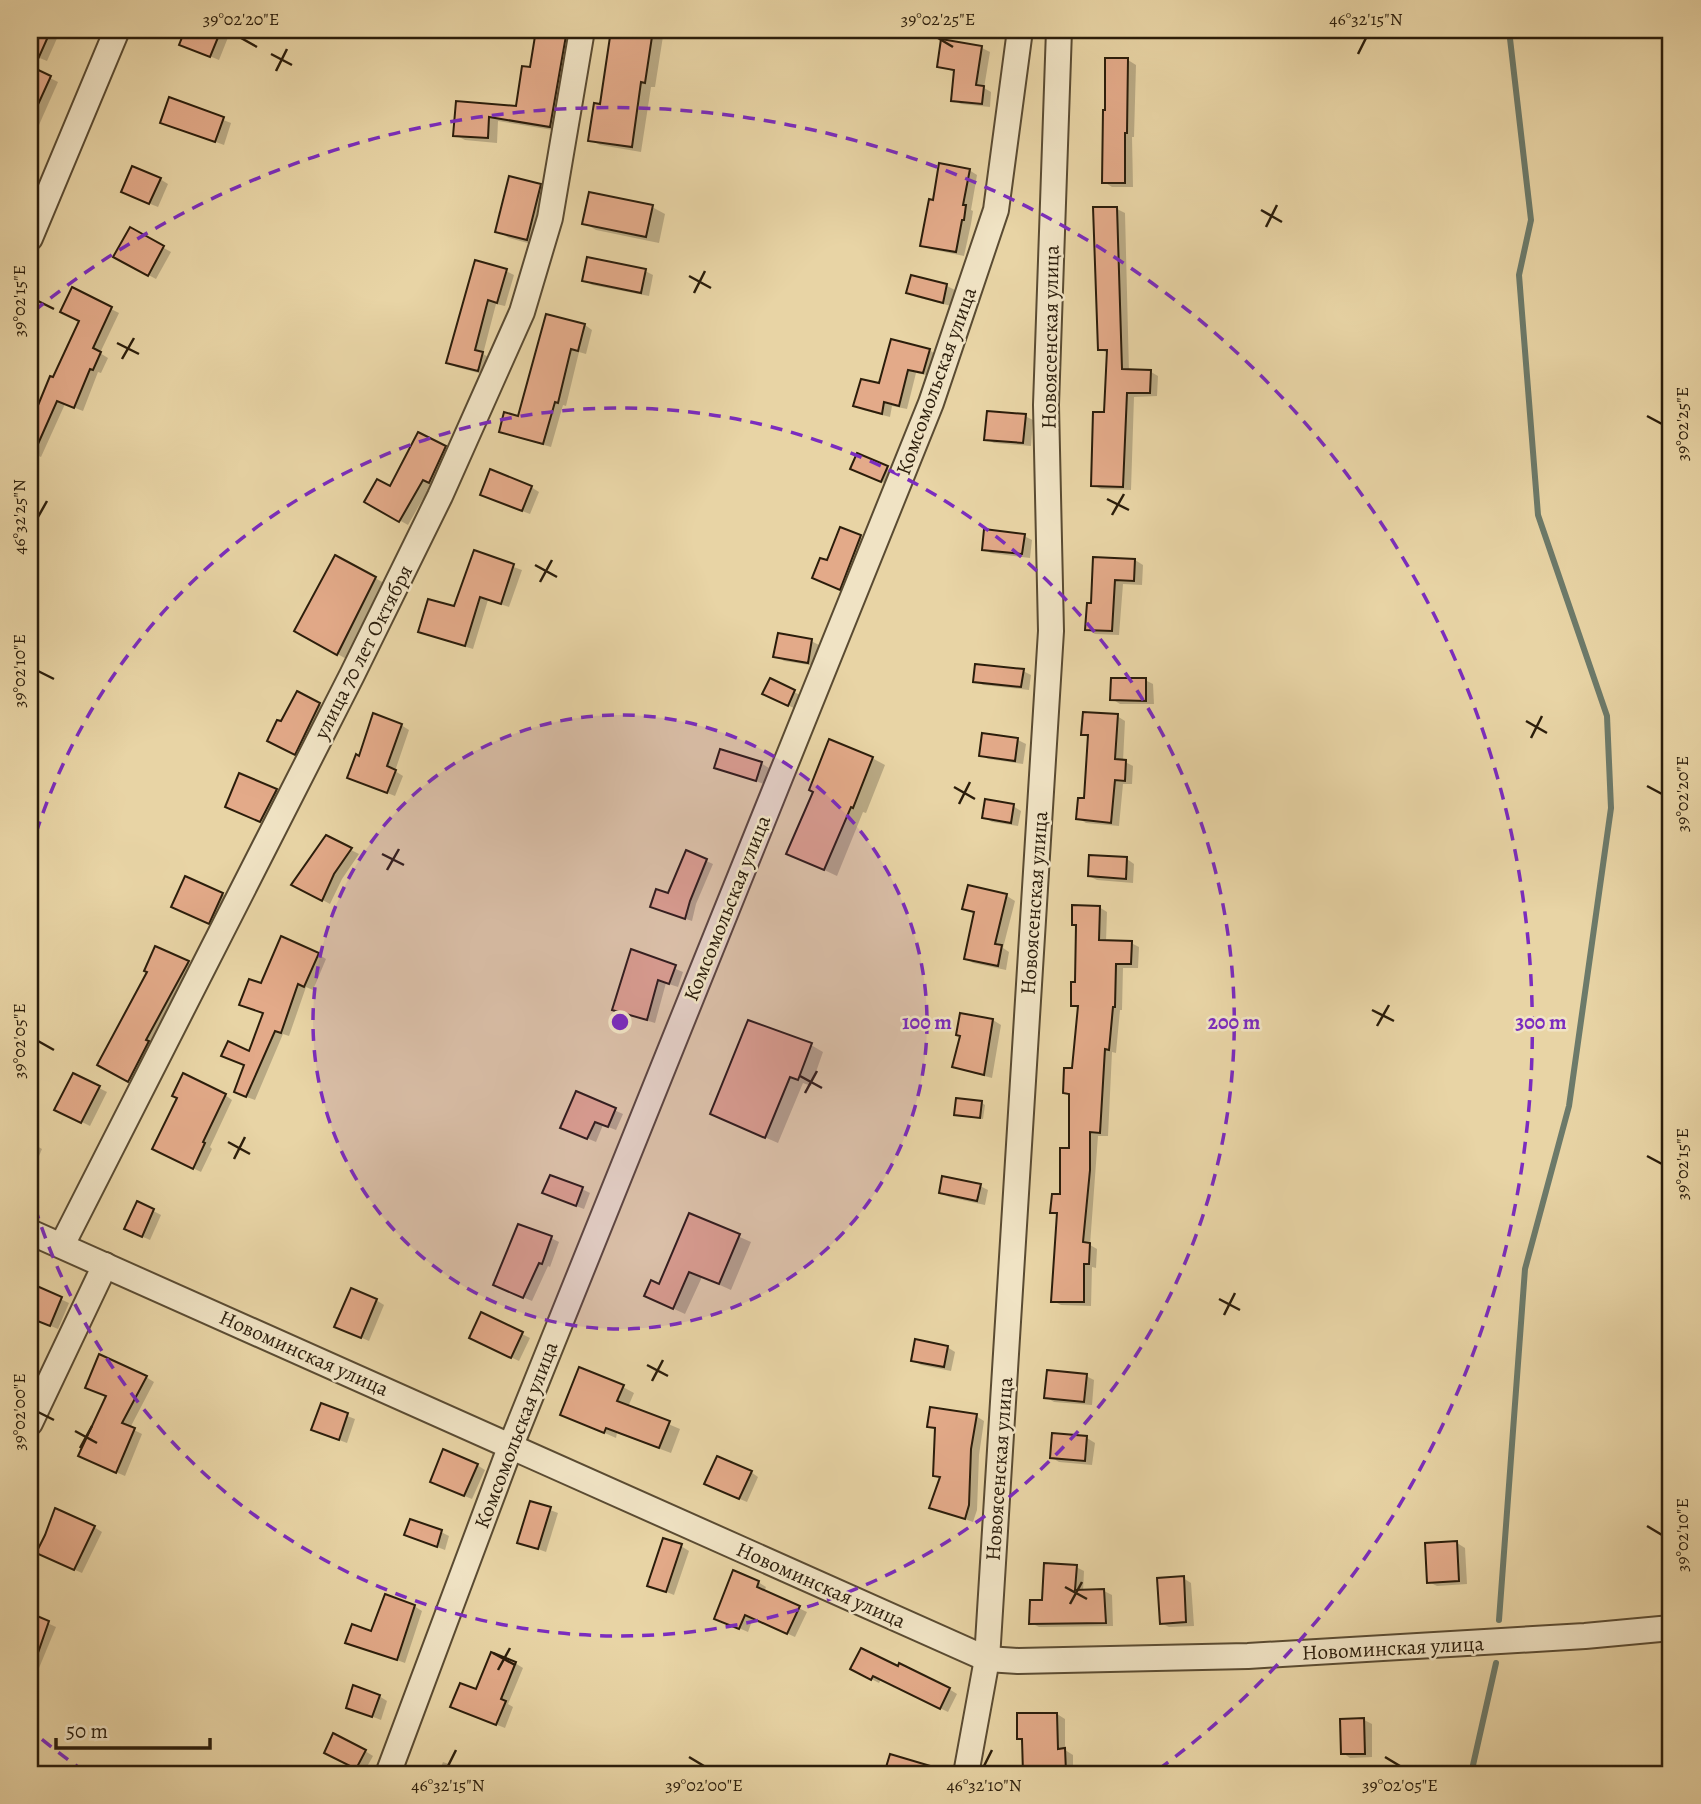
<svg xmlns="http://www.w3.org/2000/svg" width="1701" height="1804" font-family="Alegreya,serif">
	<style>
		.shadow { fill: #0003 }
		.lines { fill: none; stroke-linecap: round; stroke-linejoin: round }
		.stream { stroke: #6c7a6a; stroke-width: 6 }
		.building { fill: #e3aa89; stroke: #2b1d0b; stroke-width: 2 }
		.minor-casing { stroke: #5a4b32; stroke-width: 28 }
		.minor { stroke: #f0e3c4; stroke-width: 24 }
		.ticks { fill: none; stroke: #2b1d0b; stroke-width: 2.5 }
		.ring { fill: none; stroke: #7b2cbf; stroke-width: 3.5; stroke-dasharray: 12 9 }
		.labels { text-anchor: middle; dominant-baseline: central; stroke-width: 5; stroke-linejoin: round; paint-order: stroke }
		.street-label { font-size: 21px; fill: #2b1d0b; stroke: #f0e3c4 }
		.centre { fill: #7b2cbf; stroke: #f0e3c4; stroke-width: 3.5 }
		.ring-label { font-size: 21px; text-anchor: middle; font-weight: bold; fill: #7b2cbf; stroke: #f0e3c4; stroke-width: 5; stroke-linejoin: round; paint-order: stroke }
		.neatline { fill: none; stroke: #2b1d0b; stroke-width: 2.5 }
		.ticks-label { font-size: 18px; text-anchor: middle; fill: #2b1d0b }
	</style>
	<rect width="100%" height="100%" fill="#e8d4a5"/>
	<filter id="stains"><feTurbulence type="fractalNoise" baseFrequency=".00286" numOctaves="4"/><feColorMatrix values="0 0 0 0 .2 0 0 0 0 .09 0 0 0 0 .02 0 0 0 .5 -.17"/></filter>
	<radialGradient id="worn" r=".72"><stop offset=".6" stop-color="#630" stop-opacity="0"/><stop offset="1" stop-color="#630" stop-opacity=".3"/></radialGradient>
	<g class="shadow">
		<path d="M30,30H45L58,36L47,61L30,54Z"/>
		<path d="M188,30H231L219,60L181,44Z"/>
		<path d="M538,30H578L559,131L498,121L497,143L465,140L455,135L458,103L517,107L531,69Z"/>
		<path d="M612,30H664L655,87H651L641,152L600,145L590,140L601,106Z"/>
		<path d="M943,41L982,48L990,52L984,88L991,92L990,107L961,104L953,100L955,72L939,66Z"/>
		<path d="M1128,60L1136,65L1134,137H1132L1133,187H1112L1104,182L1107,112Z"/>
		<path d="M30,68L58,82L31,143L30,142Z"/>
		<path d="M170,99L231,123L224,145L162,122Z"/>
		<path d="M969,170L977,175L971,210L973,211L971,224L964,256L930,249L922,245L934,202Z"/>
		<path d="M160,179L168,184L158,207L131,196Z"/>
		<path d="M540,186L552,193L539,246L509,238L497,231Z"/>
		<path d="M652,207L665,214L659,243L596,230L584,223Z"/>
		<path d="M1117,209L1125,213L1129,371L1151,372L1158,376L1157,396L1134,397L1131,490L1101,489L1093,485L1106,414L1109,354L1100,349Z"/>
		<path d="M130,229L171,252L156,279L115,257Z"/>
		<path d="M506,271L514,275L505,306L496,304L483,354L490,358L486,375L456,367L448,362Z"/>
		<path d="M645,271L653,275L649,296L592,285L584,280Z"/>
		<path d="M912,277L947,286L955,290L951,306L916,297L908,292Z"/>
		<path d="M73,290L119,313L100,353L108,358L101,373L98,372L83,411L65,404L41,457L30,452V415L35,417L80,321Z"/>
		<path d="M585,325L592,330L586,354L579,352L566,406L563,405L551,447L508,435L501,431L519,418Z"/>
		<path d="M929,350L937,355L931,376L916,373L907,409L892,406L890,417L863,410L855,405Z"/>
		<path d="M1025,416L1033,420L1031,446L994,443L986,439Z"/>
		<path d="M445,448L453,452L438,486L432,483L408,525L367,502L391,489Z"/>
		<path d="M887,468L894,473L889,485L860,473Z"/>
		<path d="M30,480L39,485L30,505Z"/>
		<path d="M531,487L539,492L530,514L490,499Z"/>
		<path d="M30,521L37,525L30,540Z"/>
		<path d="M841,529L867,541L847,592L820,581Z"/>
		<path d="M1024,536L1032,540L1030,558L991,553L984,549Z"/>
		<path d="M475,553L522,570L509,607L488,600L473,649L427,635L420,631L455,609Z"/>
		<path d="M336,557L386,584L348,660L296,630Z"/>
		<path d="M1095,558L1135,560L1143,565L1142,585L1123,584L1119,635L1095,634L1087,629L1092,605Z"/>
		<path d="M811,641L819,645L816,666L784,661L777,656Z"/>
		<path d="M1023,671L1031,675L1029,690L983,685L975,681Z"/>
		<path d="M770,680L802,696L796,709L772,698Z"/>
		<path d="M1145,680L1153,684L1154,704H1120L1112,699Z"/>
		<path d="M319,704L327,709L303,758L277,745L282,724Z"/>
		<path d="M1117,716L1125,721L1123,761L1133,766L1132,784H1123L1119,826L1086,823L1078,818L1085,800L1089,738L1083,734Z"/>
		<path d="M401,725L409,730L395,771L403,776L395,796L350,778L360,758Z"/>
		<path d="M1018,740L1026,744L1023,764L988,759L981,755Z"/>
		<path d="M872,758L885,765L866,813L863,812L837,876L788,853Z"/>
		<path d="M761,763L769,768L764,784L716,767Z"/>
		<path d="M276,791L284,795L269,825L235,811Z"/>
		<path d="M1013,806L1021,811L1018,826L992,822L984,817Z"/>
		<path d="M327,838L359,854L342,879L330,904L293,884Z"/>
		<path d="M687,852L713,864L696,904L692,921L652,907L669,895Z"/>
		<path d="M1127,859L1134,864L1133,883L1097,880L1089,876Z"/>
		<path d="M969,887L1007,896L1015,901L1003,948L1009,952L1006,970L973,963L966,958L975,914L964,908Z"/>
		<path d="M222,894L230,899L217,927L181,911Z"/>
		<path d="M1099,907L1107,912L1106,942L1131,943L1139,947L1138,968H1123L1122,1010H1120L1116,1053L1112,1052L1108,1136H1098L1090,1245L1097,1249L1096,1268L1092,1267L1091,1306L1061,1305L1053,1301L1059,1216L1052,1212L1062,1196L1070,1150L1071,1096L1065,1092L1074,1070L1079,1009L1073,1005L1077,984L1078,926L1073,924Z"/>
		<path d="M156,948L196,967L137,1084L99,1064L149,971Z"/>
		<path d="M633,951L683,972L678,987L666,983L655,1023L622,1013L614,1009Z"/>
		<path d="M318,954L326,959L313,990L306,987L289,1036L283,1034L255,1100L244,1096L250,1053L264,1014L241,1004L262,985Z"/>
		<path d="M962,1015L993,1020L1001,1025L992,1078L962,1070L954,1066L962,1036Z"/>
		<path d="M811,1045L823,1052L811,1086L803,1083L778,1143L712,1114Z"/>
		<path d="M99,1088L107,1092L90,1126L64,1113Z"/>
		<path d="M576,1093L623,1114L616,1130L603,1125L596,1142L570,1131Z"/>
		<path d="M225,1095L232,1100L210,1147L212,1149L201,1172L162,1153L179,1098Z"/>
		<path d="M982,1103L985,1105L983,1119L960,1116Z"/>
		<path d="M30,1142L42,1149L30,1177Z"/>
		<path d="M980,1186L988,1190L985,1205L949,1197L941,1193Z"/>
		<path d="M582,1189L590,1193L584,1209L552,1197Z"/>
		<path d="M138,1203L161,1215L150,1240L134,1233Z"/>
		<path d="M690,1215L751,1242L731,1290L702,1277L685,1314L646,1296L660,1286Z"/>
		<path d="M551,1238L559,1242L550,1267L548,1266L532,1301L503,1289Z"/>
		<path d="M30,1285L69,1303L58,1329L30,1317Z"/>
		<path d="M376,1300L384,1305L369,1341L344,1330Z"/>
		<path d="M522,1334L530,1338L519,1361L479,1342Z"/>
		<path d="M947,1347L955,1352L951,1371L921,1365L913,1360Z"/>
		<path d="M1086,1376L1094,1380L1092,1405L1054,1402L1046,1397Z"/>
		<path d="M146,1377L154,1382L130,1428L142,1434L125,1476L88,1460Z"/>
		<path d="M623,1387L634,1393L628,1407L680,1429L671,1453L617,1433L616,1438L562,1414Z"/>
		<path d="M322,1406L355,1419L347,1443L313,1430Z"/>
		<path d="M976,1416L984,1421L979,1455L977,1510L973,1522L932,1507L941,1479L935,1476L937,1430L929,1426Z"/>
		<path d="M1087,1438L1095,1443L1092,1465L1059,1462L1051,1457Z"/>
		<path d="M477,1465L485,1470L472,1499L440,1486Z"/>
		<path d="M751,1472L758,1477L747,1502L714,1488Z"/>
		<path d="M532,1503L558,1513L546,1552L519,1542Z"/>
		<path d="M94,1527L102,1532L82,1573L46,1557Z"/>
		<path d="M441,1532L449,1536L445,1550L406,1535Z"/>
		<path d="M1457,1543L1465,1548L1467,1584L1437,1586L1429,1582Z"/>
		<path d="M681,1546L689,1551L674,1595L649,1585Z"/>
		<path d="M1076,1567L1084,1571L1083,1592L1104,1591L1112,1595L1113,1626L1039,1627L1031,1623L1043,1602Z"/>
		<path d="M1183,1578L1191,1583L1194,1626L1169,1627L1161,1623Z"/>
		<path d="M758,1582L766,1587L764,1592L807,1612L795,1637L753,1618L748,1632L716,1618Z"/>
		<path d="M414,1606L422,1611L405,1663L348,1642L372,1633Z"/>
		<path d="M30,1615L56,1627L39,1668L30,1664Z"/>
		<path d="M515,1663L523,1668L508,1704L513,1707L505,1728L452,1707Z"/>
		<path d="M860,1673L949,1689L957,1694L948,1712L881,1679L879,1683Z"/>
		<path d="M379,1696L387,1701L381,1720L348,1707Z"/>
		<path d="M1057,1714L1065,1719V1750L1073,1755V1774H1029L1025,1772L1024,1741L1018,1738Z"/>
		<path d="M1364,1720L1372,1724V1757L1350,1758L1343,1753Z"/>
		<path d="M365,1751L373,1756L364,1772L334,1757Z"/>
		<path d="M443,1762L478,1774H438Z"/>
	</g>
	<g class="lines">
		<g class="stream">
			<path d="M1499,1620L1525,1269L1569,1106L1611,808L1607,716L1538,515L1519,275L1531,220L1509,30"/>
			<path d="M1471,1774L1496,1663"/>
		</g>
	</g>
	<g class="building">
		<path d="M30,30H51L34,68L51,76L30,122Z"/>
		<path d="M185,30H206L219,35L210,57L179,45Z"/>
		<path d="M536,30H567L550,127L489,117L488,138L453,136L456,101L516,106L522,66L530,67Z"/>
		<path d="M611,30H653L645,83L641,82L632,147L588,141L594,103L600,104Z"/>
		<path d="M941,39L982,46L976,85L984,86L982,104L951,101L954,70L937,67Z"/>
		<path d="M1105,58H1128L1127,133H1125V183H1102L1103,110H1105Z"/>
		<path d="M169,97L224,117L215,142L160,123Z"/>
		<path d="M939,163L970,169L963,205H966L964,220H962L956,252L920,246L929,199L933,200Z"/>
		<path d="M132,166L161,178L149,204L121,192Z"/>
		<path d="M509,176L541,184L527,240L495,232Z"/>
		<path d="M589,192L653,205L646,237L582,224Z"/>
		<path d="M1093,207H1117L1122,369L1151,370L1150,393H1127L1123,487L1091,486L1093,412H1104L1107,350H1098Z"/>
		<path d="M130,227L164,246L148,276L113,257Z"/>
		<path d="M587,257L646,269L641,293L582,281Z"/>
		<path d="M475,260L507,269L497,303L488,300L475,350L483,352L478,371L446,363Z"/>
		<path d="M911,275L947,284L943,303L906,293Z"/>
		<path d="M72,287L112,307L93,348L101,352L93,370L90,369L74,408L57,401L30,462V413L34,415L50,376L53,377L79,321L60,312Z"/>
		<path d="M546,314L585,324L578,351L571,349L558,403L555,402L543,444L499,432L504,412L518,416Z"/>
		<path d="M891,339L930,349L923,373L908,370L899,406L884,402L882,414L853,406L861,379L879,383Z"/>
		<path d="M987,411L1026,414L1023,443L984,440Z"/>
		<path d="M418,432L446,446L429,483L423,480L399,522L364,502L377,479L390,486Z"/>
		<path d="M857,453L888,466L881,482L850,469Z"/>
		<path d="M490,469L532,486L522,511L480,495Z"/>
		<path d="M840,527L861,535L840,590L812,578L820,558L827,560Z"/>
		<path d="M984,529L1025,534L1022,554L982,550Z"/>
		<path d="M474,550L514,564L501,604L480,597L465,646L418,632L428,599L454,606Z"/>
		<path d="M335,555L376,577L337,655L294,631Z"/>
		<path d="M1093,557L1135,559L1134,581L1115,580L1112,631L1085,630L1087,603H1091Z"/>
		<path d="M778,633L812,639L808,663L773,657Z"/>
		<path d="M975,664L1024,669L1021,687L973,682Z"/>
		<path d="M770,678L795,690L788,706L762,694Z"/>
		<path d="M1111,678H1146V701L1110,700Z"/>
		<path d="M297,691L320,703L295,755L267,741L277,720L281,721Z"/>
		<path d="M1083,712L1118,714L1115,759L1126,760L1125,781L1115,780L1111,823L1076,819L1078,798H1084L1088,735H1081Z"/>
		<path d="M373,713L402,724L387,766L396,770L387,793L347,778L356,754L359,756Z"/>
		<path d="M982,733L1018,738L1015,761L979,756Z"/>
		<path d="M829,739L873,757L853,808L851,807L824,870L786,854L813,792L809,790Z"/>
		<path d="M720,749L762,762L756,781L714,768Z"/>
		<path d="M239,773L277,789L260,822L225,807Z"/>
		<path d="M985,799L1014,804L1011,823L982,818Z"/>
		<path d="M326,835L352,848L334,874L322,901L291,885Z"/>
		<path d="M686,850L707,859L690,901L685,919L650,907L656,889L668,893Z"/>
		<path d="M1089,855L1127,857L1126,879L1088,876Z"/>
		<path d="M185,876L223,893L209,924L171,907Z"/>
		<path d="M968,885L1007,894L995,944L1002,945L998,966L964,959L974,912L962,909Z"/>
		<path d="M1072,905L1100,906L1099,940L1132,941L1131,964H1116L1115,1007H1113L1109,1050L1105,1049L1100,1133L1090,1132V1170L1083,1242L1090,1243L1089,1264H1084V1302H1051L1057,1213H1050L1052,1194H1060V1148H1069V1094L1063,1093L1064,1068H1072L1078,1006H1071V982H1075L1076,925H1072Z"/>
		<path d="M281,936L319,953L304,987L298,984L281,1033L275,1031L246,1097L234,1092L244,1065L221,1056L228,1041L249,1051L263,1013L239,1005L249,979L261,983Z"/>
		<path d="M155,946L189,961L146,1040L149,1041L128,1082L97,1065L147,972L144,971Z"/>
		<path d="M631,949L676,965L669,984L658,980L647,1020L612,1010Z"/>
		<path d="M960,1013L993,1019L984,1075L952,1067L960,1036L956,1035Z"/>
		<path d="M748,1020L812,1043L798,1080L790,1077L765,1138L710,1114Z"/>
		<path d="M73,1073L100,1086L81,1123L54,1110Z"/>
		<path d="M183,1073L226,1094L203,1142L205,1143L193,1169L152,1149L177,1098L172,1096Z"/>
		<path d="M576,1091L616,1108L608,1127L595,1122L587,1139L560,1128Z"/>
		<path d="M956,1098L982,1101L980,1118L954,1115Z"/>
		<path d="M550,1175L583,1187L576,1206L542,1193Z"/>
		<path d="M942,1176L981,1184L977,1201L939,1193Z"/>
		<path d="M137,1201L154,1209L142,1237L124,1229Z"/>
		<path d="M689,1213L740,1234L719,1284L689,1272L673,1309L644,1296L651,1280L659,1284Z"/>
		<path d="M518,1224L552,1236L542,1264L539,1263L523,1298L493,1285Z"/>
		<path d="M30,1283L62,1297L50,1326L30,1318Z"/>
		<path d="M351,1288L377,1299L361,1338L334,1327Z"/>
		<path d="M481,1312L523,1332L511,1358L469,1338Z"/>
		<path d="M915,1339L948,1346L944,1367L911,1361Z"/>
		<path d="M99,1354L147,1376L122,1423L135,1428L116,1473L78,1456L106,1396L85,1388Z"/>
		<path d="M579,1367L624,1385L617,1401L670,1421L659,1448L606,1428L604,1433L560,1415Z"/>
		<path d="M1047,1370L1087,1374L1084,1402L1044,1398Z"/>
		<path d="M321,1403L348,1413L339,1440L311,1430Z"/>
		<path d="M930,1407L977,1414L971,1449L969,1505L965,1519L929,1508L940,1477L933,1476L935,1428L927,1427Z"/>
		<path d="M1052,1433L1087,1436L1085,1461L1050,1458Z"/>
		<path d="M443,1449L478,1464L464,1496L430,1482Z"/>
		<path d="M717,1456L752,1471L739,1499L704,1484Z"/>
		<path d="M530,1501L551,1507L538,1549L517,1543Z"/>
		<path d="M55,1508L95,1526L74,1570L36,1553L45,1535Z"/>
		<path d="M410,1519L442,1530L437,1547L404,1535Z"/>
		<path d="M663,1538L682,1544L666,1592L647,1586Z"/>
		<path d="M1457,1541L1459,1581L1427,1583L1425,1543Z"/>
		<path d="M1044,1563L1077,1565L1075,1590L1104,1589L1106,1623L1029,1624L1030,1600H1042Z"/>
		<path d="M733,1570L759,1581L757,1587L800,1606L787,1634L745,1615L739,1629L714,1619Z"/>
		<path d="M1184,1576L1186,1622L1160,1624L1157,1578Z"/>
		<path d="M385,1594L415,1605L397,1660L345,1643L352,1624L371,1631Z"/>
		<path d="M30,1613L49,1621L32,1670H30Z"/>
		<path d="M861,1648L898,1666L899,1663L950,1688L940,1709L873,1676L871,1680L850,1669Z"/>
		<path d="M491,1652L516,1662L501,1699L506,1701L496,1725L450,1707L460,1683L476,1689Z"/>
		<path d="M353,1685L380,1695L372,1717L346,1708Z"/>
		<path d="M1017,1713H1057L1058,1749L1065,1748L1066,1772L1023,1773L1022,1739H1017Z"/>
		<path d="M1364,1718L1365,1754H1341L1340,1719Z"/>
		<path d="M333,1733L366,1750L356,1769L324,1753Z"/>
		<path d="M890,1754L944,1770V1774H884Z"/>
	</g>
	<g class="lines">
		<g class="minor-casing">
			<g id="minor">
				<path d="M30,238L117,30"/>
				<path d="M30,1232L987,1659L1018,1661L1248,1656L1585,1636L1671,1628"/>
				<path d="M62,1245L352,675L440,496L522,312L550,218L582,30"/>
				<path d="M30,1423L105,1265"/>
				<path d="M388,1774L511,1445L931,403L996,210L1020,30"/>
				<path d="M966,1774L987,1659L1051,631L1046,405L1059,30"/>
			</g>
		</g>
		<use href="#minor" class="minor"/>
	</g>
	<path class="ticks" d="M241,38L257,47M938,38L953,47M271,54L292,65M1358,54L1366,38M276,71L287,49M1261,210L1282,222M1266,227L1277,205M689,276L711,288M694,293L705,271M38,301L54,309M117,343L139,354M122,359L134,338M1647,416L1662,424M1107,499L1129,510M1112,515L1124,494M38,517L47,501M535,565L557,577M540,582L552,560M38,671L54,679M1526,721L1547,733M1531,738L1542,716M1647,786L1662,794M954,787L975,799M959,804L970,782M382,854L404,865M387,870L399,849M1372,1010L1394,1021M1377,1026L1389,1005M38,1041L54,1050M800,1076L822,1088M805,1093L817,1071M228,1142L250,1154M1647,1156L1662,1164M234,1159L245,1137M1219,1299L1240,1310M1224,1315L1235,1293M647,1365L668,1376M652,1381L663,1360M38,1412L54,1420M75,1431L97,1443M80,1448L92,1426M1647,1526L1662,1535M1065,1587L1087,1599M1070,1604L1082,1582M493,1653L515,1665M498,1670L510,1648M689,1757L704,1766M1385,1757L1400,1766M448,1766L456,1750M984,1766L992,1750"/>
	<circle cx="620" cy="1022" r="307" fill="#7b2cbf" fill-opacity=".12"/>
	<g class="ring">
		<circle cx="620" cy="1022" r="307"/>
		<path d="M30 853A614 614 0 1 1 30 1191"/>
		<path d="M85 1772A921 921 0 0 1 34 1733M34 311A921 921 0 1 1 1155 1772"/>
	</g>
	<g class="labels">
		<g class="street-label">
			<text transform="translate(1050 337) rotate(-89)">Новоясенская улица</text>
			<text transform="translate(936 381) rotate(-70)">Комсомольская улица</text>
			<text transform="translate(363 652) rotate(-63)">улица 70 лет Октября</text>
			<text transform="translate(1034 903) rotate(-86)">Новоясенская улица</text>
			<text transform="translate(727 908) rotate(-68)">Комсомольская улица</text>
			<text transform="translate(304 1353) rotate(24)">Новоминская улица</text>
			<text transform="translate(516 1435) rotate(-69)">Комсомольская улица</text>
			<text transform="translate(999 1469) rotate(-86)">Новоясенская улица</text>
			<text transform="translate(821 1585) rotate(24)">Новоминская улица</text>
			<text transform="translate(1393 1648) rotate(-3)">Новоминская улица</text>
		</g>
	</g>
	<circle cx="620" cy="1022" r="10" class="centre"/>
	<g class="ring-label">
		<text x="927" y="1029">100 m</text>
		<text x="1234" y="1029">200 m</text>
		<text x="1541" y="1029">300 m</text>
	</g>
	<rect width="1701" height="1804" fill="none" stroke="#e8d4a5" stroke-width="77"/>
	<path d="M56 1738v10h154v-10" fill="none" stroke="#2b1d0b" stroke-width="3.5"/>
	<text x="66" y="1738" font-size="21" fill="#2b1d0b" stroke="#f0e3c4" stroke-width="5" paint-order="stroke">50 m</text>
	<rect x="38" y="38" width="1624" height="1728" class="neatline"/>
	<g class="ticks-label">
		<text x="241" y="25">39°02'20"E</text>
		<text x="938" y="25">39°02'25"E</text>
		<text x="1366" y="25">46°32'15"N</text>
		<text transform="translate(19 301) rotate(-90)" y="6">39°02'15"E</text>
		<text transform="translate(1682 424) rotate(-90)" y="6">39°02'25"E</text>
		<text transform="translate(19 517) rotate(-90)" y="6">46°32'25"N</text>
		<text transform="translate(19 671) rotate(-90)" y="6">39°02'10"E</text>
		<text transform="translate(1682 794) rotate(-90)" y="6">39°02'20"E</text>
		<text transform="translate(19 1041) rotate(-90)" y="6">39°02'05"E</text>
		<text transform="translate(1682 1164) rotate(-90)" y="6">39°02'15"E</text>
		<text transform="translate(19 1412) rotate(-90)" y="6">39°02'00"E</text>
		<text transform="translate(1682 1535) rotate(-90)" y="6">39°02'10"E</text>
		<text x="448" y="1791">46°32'15"N</text>
		<text x="704" y="1791">39°02'00"E</text>
		<text x="984" y="1791">46°32'10"N</text>
		<text x="1400" y="1791">39°02'05"E</text>
	</g>
	<rect width="100%" height="100%" filter="url(#stains)"/>
	<rect width="100%" height="100%" fill="url(#worn)"/>
</svg>
